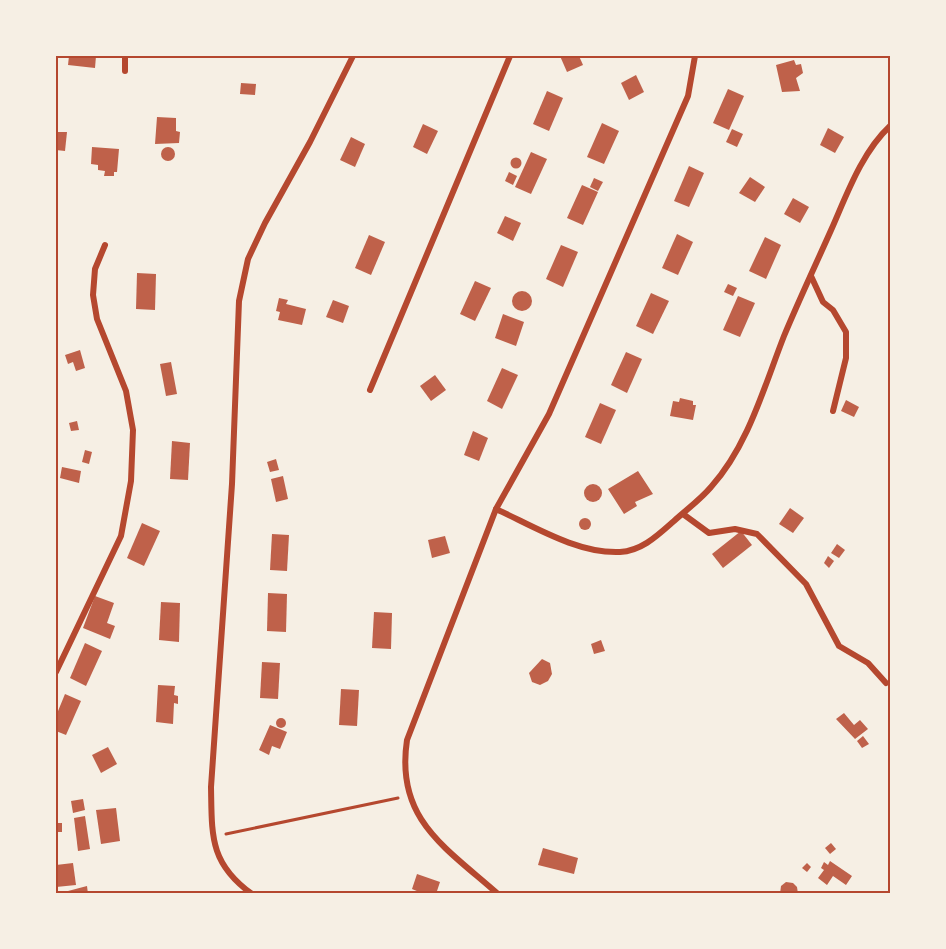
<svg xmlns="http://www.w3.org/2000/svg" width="946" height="949" font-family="'DM Sans',sans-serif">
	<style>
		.building { fill: #bf614a }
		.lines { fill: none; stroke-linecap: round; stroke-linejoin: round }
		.path { stroke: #b5482f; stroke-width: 3 }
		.minor { stroke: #b5482f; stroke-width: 6 }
		.neatline { fill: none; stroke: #b5482f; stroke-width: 2 }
	</style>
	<rect width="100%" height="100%" fill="#f6efe4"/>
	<g class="building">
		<path d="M69,56H96L95,68L68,65Z"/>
		<path d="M560,56H579L583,65L567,72Z"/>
		<path d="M794,60L796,65L801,64L803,73L796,78L800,91L782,92L776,65Z"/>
		<path d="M636,75L644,92L629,100L621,83Z"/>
		<path d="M241,83L256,84L255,95L240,94Z"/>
		<path d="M728,89L744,96L729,130L713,123Z"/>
		<path d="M547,91L563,98L549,131L533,124Z"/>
		<path d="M157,117L176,118V131L180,132L179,143L155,144Z"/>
		<path d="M602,123L619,131L604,164L587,157Z"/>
		<path d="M423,124L438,131L427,154L413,147Z"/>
		<path d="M828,128L844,137L835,153L820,145Z"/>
		<path d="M732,129L743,134L737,147L726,142Z"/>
		<path d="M56,132H67L65,151L56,150Z"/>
		<path d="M351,137L365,144L355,167L340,160Z"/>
		<circle cx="168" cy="154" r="7"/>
		<path d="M92,147L119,149L117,172H114V176H104L105,171L98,170V165L91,164Z"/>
		<path d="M531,152L547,159L531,194L515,187Z"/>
		<circle cx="516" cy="163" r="5.5"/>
		<path d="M689,166L704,173L689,207L674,201Z"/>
		<path d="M509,172L517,176L513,185L505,181Z"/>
		<path d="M750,177L765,187L755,202L739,193Z"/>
		<path d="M594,178L603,182L598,191L590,187Z"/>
		<path d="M582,185L598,192L583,225L567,218Z"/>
		<path d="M793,198L809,207L800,223L784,214Z"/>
		<path d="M505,216L521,223L513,241L497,233Z"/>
		<path d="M677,234L693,242L678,275L662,268Z"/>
		<path d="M369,235L385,242L371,275L355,268Z"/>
		<path d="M765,237L781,245L766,279L749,271Z"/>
		<path d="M561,245L578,252L563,287L546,279Z"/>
		<path d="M137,273L156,274L155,310L136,309Z"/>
		<path d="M475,281L491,288L475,321L460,314Z"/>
		<path d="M728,284L737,288L733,296L724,292Z"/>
		<circle cx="522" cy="301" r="10"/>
		<path d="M651,293L669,301L653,334L636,326Z"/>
		<path d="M738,296L755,303L740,337L723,330Z"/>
		<path d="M279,298L288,300L286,304L306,309L302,325L278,320L280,312L276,311Z"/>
		<path d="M333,300L349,306L343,323L326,317Z"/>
		<path d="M503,314L524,322L516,346L495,338Z"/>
		<path d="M80,350L85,368L76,371L73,362L68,364L65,355Z"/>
		<path d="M626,352L642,359L627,393L611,385Z"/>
		<path d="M171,362L177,394L166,396L160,364Z"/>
		<path d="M502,368L518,375L502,409L487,401Z"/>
		<path d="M435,375L446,390L431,401L420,386Z"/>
		<path d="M680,398L693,401V405H696L693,420L670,416L673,401L679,402Z"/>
		<path d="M846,400L859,407L854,417L841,411Z"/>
		<path d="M600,403L616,410L601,444L585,437Z"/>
		<path d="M77,421L79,430L71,431L69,423Z"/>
		<path d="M473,431L488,438L479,461L464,455Z"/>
		<path d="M172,441L190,443L188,480L170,479Z"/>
		<path d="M85,450L92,452L89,464L82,462Z"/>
		<path d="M276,459L279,470L270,472L267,462Z"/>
		<path d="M62,467L81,471L79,483L60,478Z"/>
		<path d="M638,471L653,494L635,502L637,506L624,514L608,489Z"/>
		<path d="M283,476L288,499L276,502L271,479Z"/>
		<circle cx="593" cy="493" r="9"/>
		<path d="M790,508L804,518L793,533L779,524Z"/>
		<circle cx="585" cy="524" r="6"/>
		<path d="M142,523L160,531L144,566L127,558Z"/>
		<path d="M741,531L752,545L723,568L712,554Z"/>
		<path d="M272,534L289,535L287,571L270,570Z"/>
		<path d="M445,536L450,553L432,558L428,540Z"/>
		<path d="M837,544L845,550L839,558L831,553Z"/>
		<path d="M828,556L834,561L829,568L824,563Z"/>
		<path d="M268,593L287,594L286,632L267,631Z"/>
		<path d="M95,596L114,603L107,623L115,626L110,639L83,628Z"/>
		<path d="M161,602L180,603L179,642L159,640Z"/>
		<path d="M374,612L392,613L391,649L372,648Z"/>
		<path d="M601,640L605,651L594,654L591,644Z"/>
		<path d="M85,643L102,651L86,686L70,678Z"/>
		<path d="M542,659L550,663L552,674L548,681L540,685L532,682L529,673Z"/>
		<path d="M262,662L280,663L278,699L260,698Z"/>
		<path d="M158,685L175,686L174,695L178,696V704L174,703L173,724L156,722Z"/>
		<path d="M341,689L359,690L357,726L339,725Z"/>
		<path d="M65,694L81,701L66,735L56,731V716Z"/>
		<path d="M844,713L854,725L860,720L868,729L855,739L836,719Z"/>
		<circle cx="281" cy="723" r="5"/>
		<path d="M270,725L287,732L280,749L272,746L269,755L259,750Z"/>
		<path d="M863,736L869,744L862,748L857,741Z"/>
		<path d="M108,747L117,764L101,773L92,755Z"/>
		<path d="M83,799L85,810L73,813L71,801Z"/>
		<path d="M116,808L120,841L101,844L96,810Z"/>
		<path d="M85,816L90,849L78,851L74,818Z"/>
		<rect x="56" y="823" width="6" height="9"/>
		<path d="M831,843L836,849L830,854L825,848Z"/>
		<path d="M543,848L578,858L574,874L538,865Z"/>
		<path d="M830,861L852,876L846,885L833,876L827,885L818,878L824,870L821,868L824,862L828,865Z"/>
		<path d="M73,863L76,885L56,887V865Z"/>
		<path d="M807,863L811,867L807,872L802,868Z"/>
		<path d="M417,874L440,882L436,894H424L412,889Z"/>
		<path d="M786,882L793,883L797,887L798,894H780L781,886Z"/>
		<path d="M87,886L88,894H68V891Z"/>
	</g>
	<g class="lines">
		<path class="path" d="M226,834L398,798"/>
		<g class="minor">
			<path d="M125,56V71"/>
			<path d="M811,276L823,302L833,310L846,332V358L833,411"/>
			<path d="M370,390L510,56"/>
			<path d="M496,509C533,526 578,554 620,552C642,551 658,535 674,521C686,510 700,500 711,487C748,446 764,387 784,336C799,300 816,264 832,228C847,194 862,152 890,126"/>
			<path d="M683,514L709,533L735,529L757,534L806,584L839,646L868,663L886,683"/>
			<path d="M56,672L121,536L131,481L133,430L126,391L97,319L93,295L95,269L105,245"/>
			<path d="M252,894C209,863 212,835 211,787L232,484L239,301L248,259L265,223L310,142L353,56"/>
			<path d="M498,894C445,847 395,819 407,740L496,509L549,414L688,96L695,56"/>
		</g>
	</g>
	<rect width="946" height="949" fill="none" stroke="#f6efe4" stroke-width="114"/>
	<rect x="57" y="57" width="832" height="835" class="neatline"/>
</svg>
